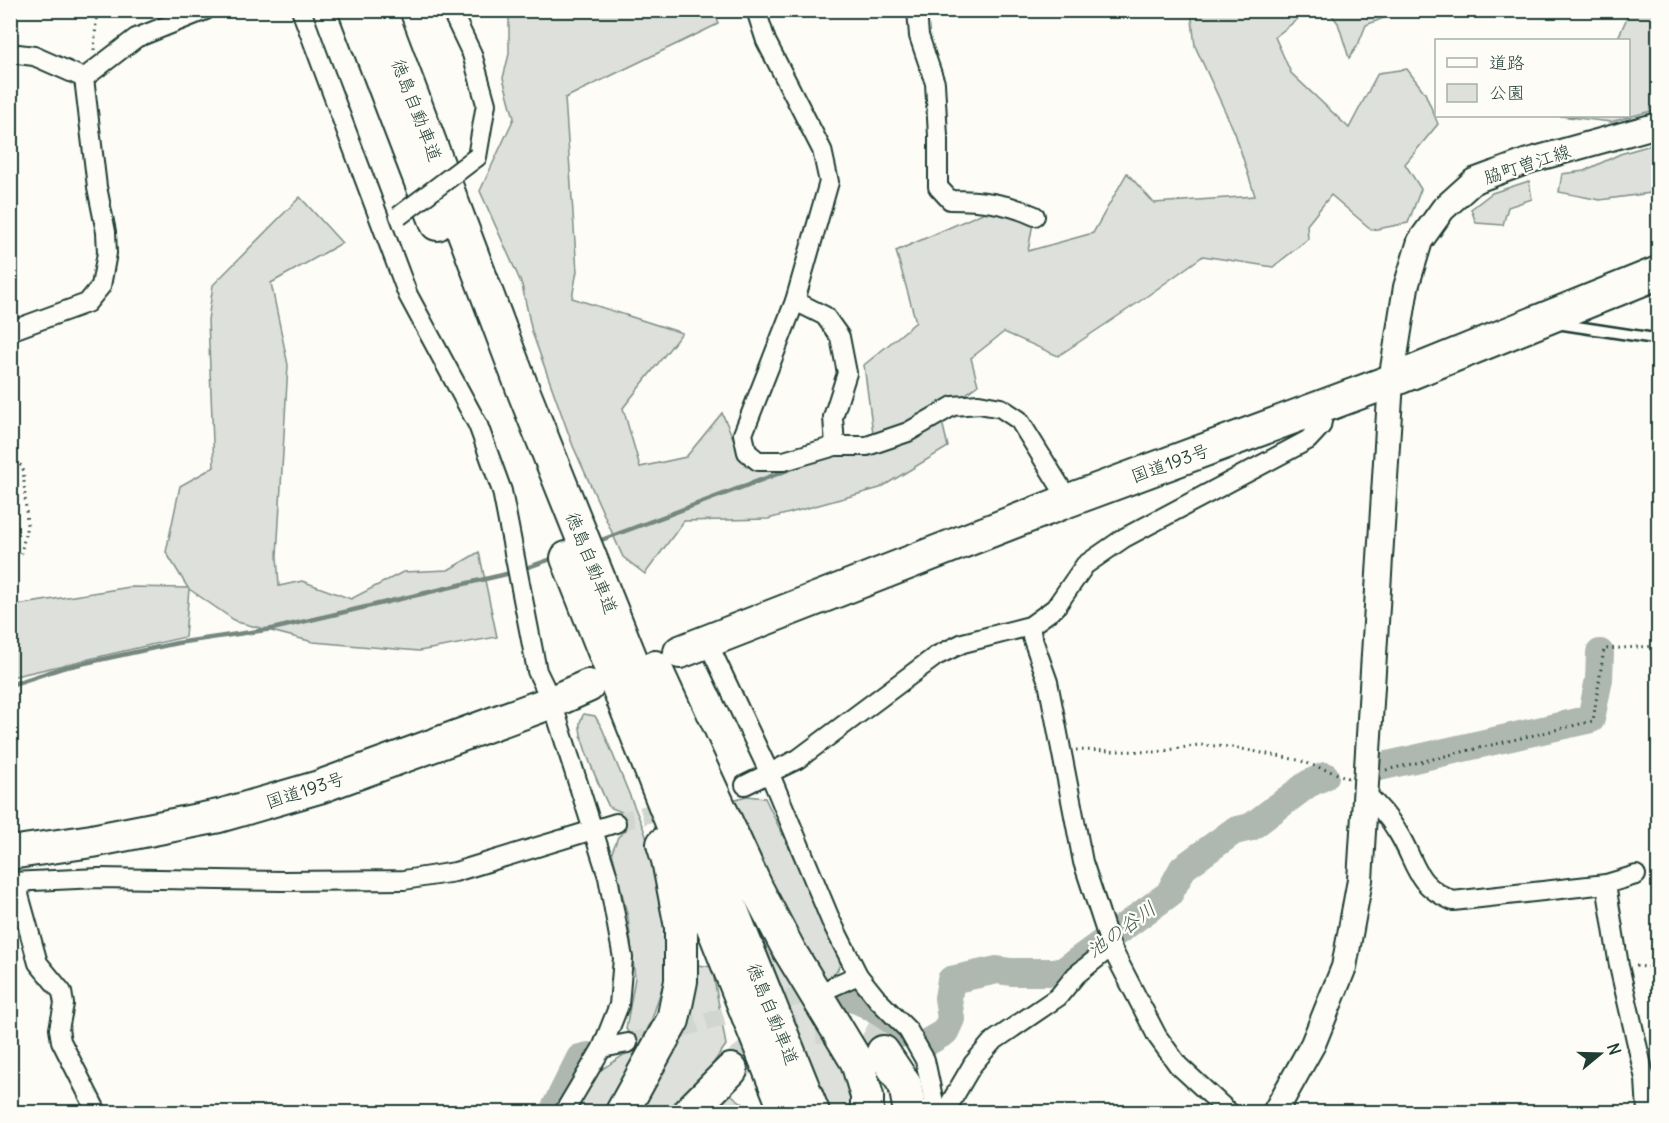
<svg xmlns="http://www.w3.org/2000/svg" width="1669" height="1123" font-family="Delius,'Klee One',sans-serif">
	<style>
		.green { fill: #dde0db; stroke: #7e8e88; stroke-width: 1.5 }
		.lines { fill: none; stroke-linecap: round; stroke-linejoin: round }
		.stream { stroke: #75877f; stroke-width: 4.5 }
		.river { stroke: #aeb8b1; stroke-width: 28 }
		.street-tunnel { stroke: #d1d6d0; stroke-width: 18; stroke-dasharray: 18 9; stroke-linecap: butt }
		.highway-tunnel { stroke: #d1d6d0; stroke-width: 32; stroke-dasharray: 32 16; stroke-linecap: butt }
		.lane-casing { stroke: #1f3d34; stroke-width: 14 }
		.street-casing { stroke: #1f3d34; stroke-width: 22 }
		.secondary-casing { stroke: #1f3d34; stroke-width: 28 }
		.highway-casing { stroke: #1f3d34; stroke-width: 36 }
		.path { stroke: #1f3d34; stroke-width: 3; stroke-dasharray: 1.5 4.5; stroke-linecap: butt }
		.lane { stroke: #fdfcf7; stroke-width: 9 }
		.street { stroke: #fdfcf7; stroke-width: 18 }
		.secondary { stroke: #fdfcf7; stroke-width: 24 }
		.highway { stroke: #fdfcf7; stroke-width: 32 }
		.street-bridge-casing { stroke: #1f3d34; stroke-width: 22; stroke-linecap: butt }
		.street-bridge { stroke: #fdfcf7; stroke-width: 18 }
		.labels { text-anchor: middle; dominant-baseline: central; stroke-width: 4.5; stroke-linejoin: round; paint-order: stroke }
		.street-label { font-size: 18px; fill: #1f3d34; stroke: #fdfcf7 }
		.water-label { font-size: 20px; font-style: italic; fill: #435c53; stroke: #fdfcf7 }
	</style>
	<rect width="100%" height="100%" fill="#fdfcf7"/>
	<filter id="ink" filterUnits="userSpaceOnUse"><feTurbulence type="fractalNoise" baseFrequency=".0167" numOctaves="2"/><feDisplacementMap in="SourceGraphic" scale="12" xChannelSelector="R" yChannelSelector="G"/><feConvolveMatrix kernelMatrix="1 2 1 2 8 2 1 2 1" color-interpolation-filters="sRGB"/></filter>
	<g filter="url(#ink)">
		<g class="green">
			<path d="M509,11H717L718,24L565,98L577,271L572,298L682,333L623,408L640,467L686,457L722,413L746,467L819,461L873,433L864,365L916,322L896,251L1003,204L1033,223L1028,251L1093,233L1127,173L1154,203L1255,196L1235,133L1195,46L1191,11H1308L1275,37L1291,73L1349,128L1378,73L1407,69L1425,93L1438,124L1405,164L1421,189L1408,223L1372,230L1331,195L1307,225L1308,239L1273,267L1203,256L1136,304L1058,356L1004,332L971,358L978,385L940,413L948,447L880,488L768,519L684,521L645,574L623,557L573,446L532,332L522,285L480,191L514,118L503,78L509,54Z"/>
			<path d="M1329,11H1401L1366,25L1358,45L1349,58L1338,23Z"/>
			<path d="M1630,11H1658V109L1611,122L1560,116H1628V40H1617Z"/>
			<path d="M1658,143V192L1600,200L1559,192L1562,174L1584,171L1620,154Z"/>
			<path d="M1529,181L1532,199L1508,207L1503,225L1476,223L1471,209L1492,193Z"/>
			<path d="M300,197L342,243L271,283L288,365L277,556L279,586L302,581L351,599L403,572L448,570L479,552L497,637L419,651L313,642L237,622L189,589L185,637L11,677V606L130,587L188,588L166,552L180,486L214,467L208,320L213,285Z"/>
			<path d="M584,714L595,716L602,728L644,830L664,893L670,962L651,1022L605,1112H577L595,1074L628,1052L631,1036L626,1029L635,978L628,918L612,852L618,837L627,829L622,812L609,807C601,790 578,739 580,723C580,721 583,715 584,714Z"/>
			<path d="M747,796L765,798L842,959L837,971L826,980L814,966L774,892L732,800Z"/>
			<path d="M747,901L841,1047L857,1112H831Z"/>
			<path d="M691,964L712,967L726,1045L705,1075L674,1112H634Z"/>
			<path d="M725,1090L754,1112H708Z"/>
		</g>
		<g class="lines">
			<g class="stream">
				<path d="M596,542L793,468"/>
				<path d="M523,569L557,557"/>
				<path d="M10,685L62,668L177,643L272,629L515,572"/>
			</g>
			<g class="river">
				<path d="M1379,767L1591,719L1599,679L1600,653"/>
				<path d="M840,995C871,1002 880,1012 900,1034"/>
				<path d="M926,1043L945,1032L951,1019L948,998L951,980L997,970L1011,972H1062L1169,894L1183,868L1234,831L1251,827L1308,784L1325,776"/>
				<path d="M553,1112L580,1058L588,1056"/>
			</g>
			<g class="street-tunnel">
				<path d="M616,823L675,806"/>
				<path d="M628,1043L821,990"/>
			</g>
			<path class="highway-tunnel" d="M731,1070C776,1030 833,1006 883,1052"/>
			<g class="lane-casing">
				<path id="lane" d="M1560,324L1658,339"/>
			</g>
			<g class="street-casing">
				<g id="street">
					<path d="M301,10L408,295L478,425L502,491L537,671L552,702L608,877L623,958L619,1005L602,1048L564,1112"/>
					<path d="M451,10L472,54L486,104L477,157"/>
					<path d="M756,10L766,41L822,150L829,182L795,301L743,434L747,452L758,461H784L835,446"/>
					<path d="M917,10L919,36L935,83L938,136V187L950,200C980,200 1007,203 1035,216"/>
					<path d="M10,53L34,56L84,78"/>
					<path d="M84,78L136,38L206,10"/>
					<path d="M795,301L825,316L840,337L847,373L833,417L835,446H867L908,432L953,406L979,404L1001,408L1019,420L1063,491L1067,501"/>
					<path d="M10,331L87,303L101,286L107,253L106,232L97,187L84,78"/>
					<path d="M1030,626L1032,637L1048,682L1083,862L1111,947L1157,1036L1178,1065L1229,1112"/>
					<path d="M707,641L769,772L831,921L858,975L878,1000L908,1030L925,1060L936,1112"/>
					<path d="M745,785L798,759L936,656L963,643L1030,626L1055,608L1085,565L1124,538L1308,440L1321,426L1325,406"/>
					<path d="M1364,792C1377,804 1388,816 1397,831C1418,864 1412,883 1453,901L1606,884L1636,875"/>
					<path d="M10,882L99,878L283,881L404,880L455,872L616,823"/>
					<path d="M21,882L19,895L38,963L62,992L64,1004L59,1029L61,1041L97,1112"/>
					<path d="M1606,884L1619,966L1645,1079L1647,1112"/>
					<path d="M834,986L858,975"/>
					<path d="M602,1048L628,1043"/>
					<path d="M941,1112L946,1110L973,1064L992,1042L1058,997L1076,975L1111,947"/>
				</g>
			</g>
			<g class="secondary-casing">
				<path id="secondary" d="M1275,1112L1313,1044L1344,967L1360,880L1391,381L1406,287L1420,241L1443,209L1474,181L1528,161L1658,125"/>
			</g>
			<g class="highway-casing">
				<g id="highway">
					<path d="M355,10L437,224"/>
					<path d="M380,10L525,395L813,1112"/>
					<path d="M567,558L786,1112"/>
					<path d="M680,652L1067,501L1391,381L1658,273"/>
					<path d="M655,667L757,889L789,950L857,1062L867,1096V1112"/>
					<path d="M10,853L92,841L219,816L319,787L552,702L588,686"/>
					<path d="M883,1052L905,1085L910,1112"/>
					<path d="M622,1112L673,1020L681,981V927L668,860L663,844"/>
					<path d="M689,1112L731,1070"/>
				</g>
			</g>
			<g class="path">
				<path d="M94,50L97,10"/>
				<path d="M10,458L23,467L27,525L21,554"/>
				<path d="M1076,750L1157,752L1199,745L1232,747L1298,760L1349,778"/>
				<path d="M1386,770L1593,721L1604,649L1658,646"/>
				<path d="M1636,966L1658,968"/>
			</g>
			<use href="#lane" class="lane"/>
			<use href="#street" class="street"/>
			<use href="#secondary" class="secondary"/>
			<use href="#highway" class="highway"/>
			<g class="street-bridge-casing">
				<path id="street-bridge" d="M399,216L477,157"/>
			</g>
			<use href="#street-bridge" class="street-bridge"/>
		</g>
	</g>
	<g class="labels">
		<g class="street-label">
			<text transform="translate(417 110) rotate(69)">徳島自動車道</text>
			<text transform="translate(1527 164) rotate(-18)">脇町曽江線</text>
			<text transform="translate(1170 463) rotate(-20)">国道193号</text>
			<text transform="translate(592 563) rotate(68)">徳島自動車道</text>
			<text transform="translate(305 790) rotate(-18)">国道193号</text>
			<text transform="translate(773 1014) rotate(68)">徳島自動車道</text>
		</g>
		<g class="water-label">
			<text transform="translate(1121 929) rotate(-36)">池の谷川</text>
		</g>
	</g>
	<rect width="1669" height="1123" fill="none" stroke="#fdfcf7" stroke-width="36"/>
	<rect x="18" y="18" width="1633" height="1087" fill="none" stroke="#1f3d34" stroke-width="2" filter="url(#ink)"/>
	<rect x="1435" y="39" width="195" height="78" fill="#fdfcf7" stroke="#a4b0a9" stroke-width="1.5"/>
	<rect x="1447" y="58" width="30" height="9" fill="#fdfcf7" stroke="#a4b0a9" stroke-width="1.5"/>
	<text x="1489" y="69" font-size="18" fill="#1f3d34">道路</text>
	<rect x="1447" y="84" width="30" height="18" fill="#dde0db" stroke="#a4b0a9" stroke-width="1.5"/>
	<text x="1489" y="99" font-size="18" fill="#1f3d34">公園</text>
	<g transform="translate(1600 1054) rotate(71)" stroke="#fdfcf7" stroke-width="4.5" paint-order="stroke">
	<path d="M0-4.5L10 22L0 15L-10 22Z" fill="#1f3d34"/>
	<text y="-9" font-size="16" font-weight="bold" text-anchor="middle" fill="#1f3d34">N</text>
	</g>
</svg>
